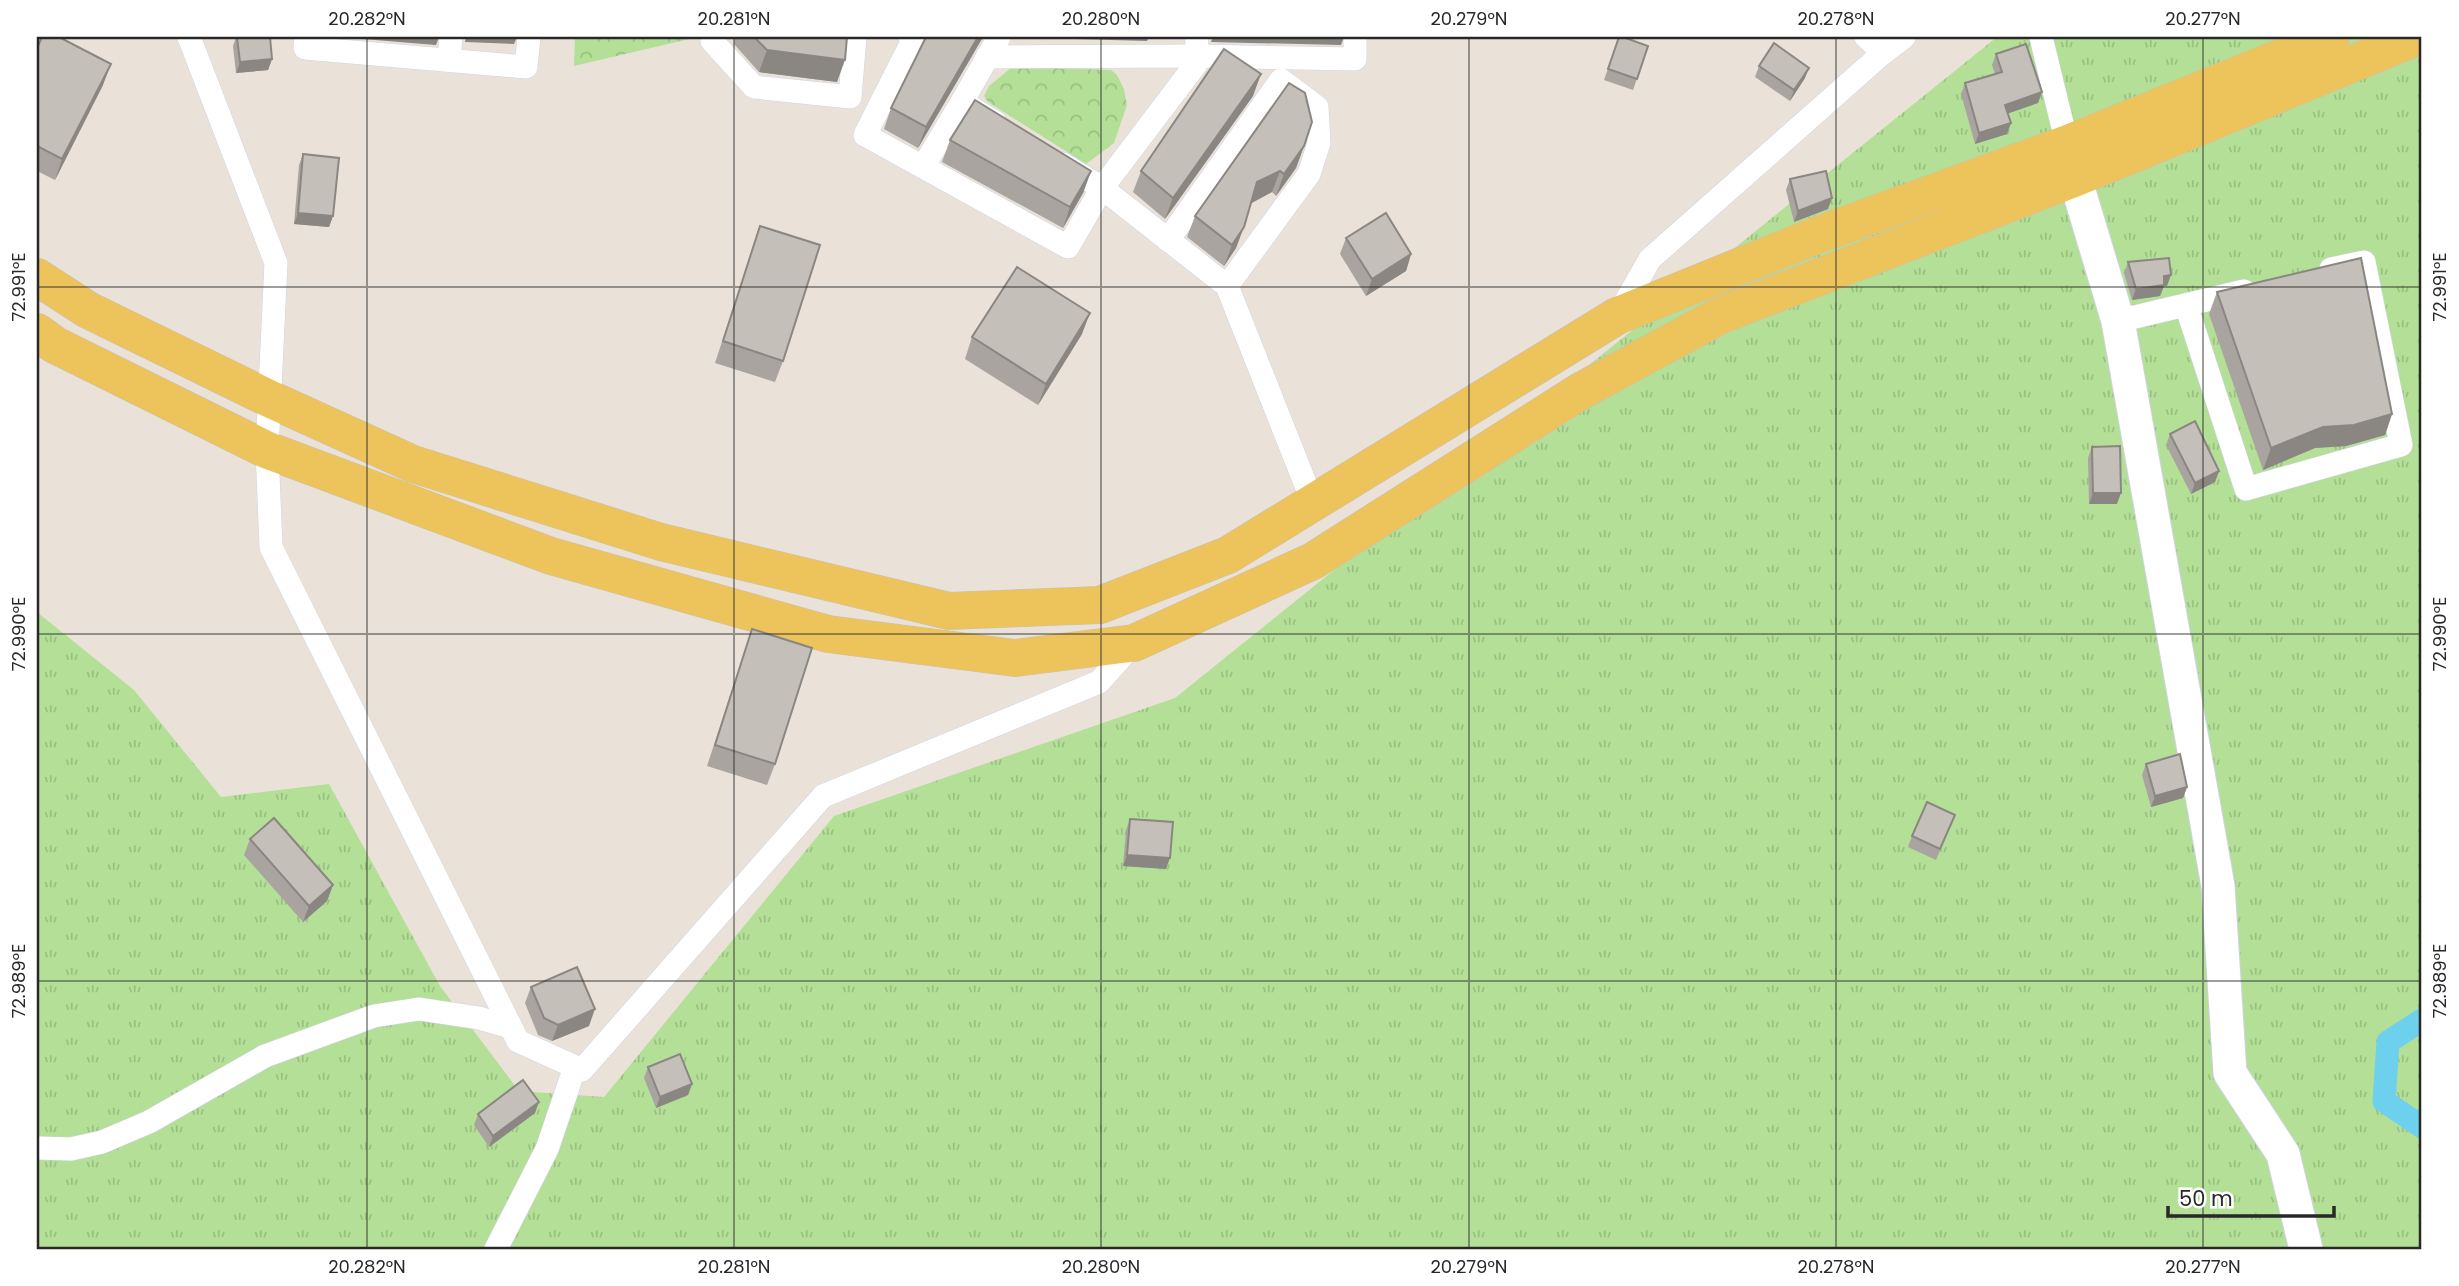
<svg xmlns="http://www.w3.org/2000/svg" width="2459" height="1286" font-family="Poppins,sans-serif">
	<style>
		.grass { fill: url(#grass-tufts) }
		.forest { fill: url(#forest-crowns) }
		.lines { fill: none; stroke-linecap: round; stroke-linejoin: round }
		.canal { stroke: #6dd0ec; stroke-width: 23 }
		.street-casing { stroke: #ced3e1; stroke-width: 24 }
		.secondary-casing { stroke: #ced3e1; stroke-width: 35 }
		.primary-casing { stroke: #c3c3c3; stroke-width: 38 }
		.street { stroke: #fff; stroke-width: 23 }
		.secondary { stroke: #fff; stroke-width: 33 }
		.primary { stroke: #edc45b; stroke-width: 37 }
		.wall { fill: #a9a49f }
		.shaded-wall { fill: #8a8682 }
		.building { fill: #c5bfb9; stroke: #8a8682; stroke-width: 2 }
		.ticks { fill: none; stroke: #282828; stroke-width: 2; stroke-opacity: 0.45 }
		.neatline { fill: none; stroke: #282828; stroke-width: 2.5 }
		.ticks-label { font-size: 18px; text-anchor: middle; fill: #282828 }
	</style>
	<defs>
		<pattern id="grass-tufts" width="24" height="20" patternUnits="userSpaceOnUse" patternTransform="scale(1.75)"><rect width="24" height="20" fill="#b3e096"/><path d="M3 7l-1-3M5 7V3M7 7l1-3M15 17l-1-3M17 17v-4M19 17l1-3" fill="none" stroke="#9ac081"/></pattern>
		<pattern id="forest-crowns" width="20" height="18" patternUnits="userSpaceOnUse" patternTransform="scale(1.75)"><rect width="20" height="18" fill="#b3e096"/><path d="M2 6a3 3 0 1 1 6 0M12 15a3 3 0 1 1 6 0" fill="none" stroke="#9ac081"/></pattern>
	</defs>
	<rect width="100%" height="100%" fill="#eae2d9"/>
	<path class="grass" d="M1997,37H2422V1249H37V612L134,690L221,797L329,784L440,986L519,1091L604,1097L834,816L1175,698Z"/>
	<g class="forest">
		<path d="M575,37H698L574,66Z"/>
		<path d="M1012,67L1111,70L1117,75L1124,89L1127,105L1114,143L1086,164L988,102L984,96L989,86Z"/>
	</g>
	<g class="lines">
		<path class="canal" d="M2422,1020L2388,1042L2384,1101L2422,1127"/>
		<g class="street-casing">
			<g id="street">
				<path d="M189,37L276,263L267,450L271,547L518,1041L582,1070L823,796L1099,682L1134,643"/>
				<path d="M306,37L305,48L526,67L529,37"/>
				<path d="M713,37L712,41L754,87L850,97L855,37"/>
				<path d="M910,37L914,38L865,135L1068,247L1102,188L1196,64L1197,37"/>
				<path d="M1866,37L1883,53"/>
				<path d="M2041,37L2067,144"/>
				<path d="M987,57L1197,56L1355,59V37"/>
				<path d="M449,60L451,37"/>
				<path d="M995,122L962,102L999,37"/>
				<path d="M1063,164L1102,188L1227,286L1313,503"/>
				<path d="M923,167L962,102"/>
				<path d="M1168,240L1281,80L1317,107L1319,143L1309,174L1227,286"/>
				<path d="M2186,305L2246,489L2401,445L2364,262L2331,269"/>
				<path d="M1618,315L1650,259L1883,53L1904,37"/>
				<path d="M2118,321L2244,291"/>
				<path d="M37,1148L71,1149L102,1142L149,1122L265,1056L374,1016L419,1009L479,1018L510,1027"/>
				<path d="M496,1249L547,1149L575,1067"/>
			</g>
		</g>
		<g class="secondary-casing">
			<path id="secondary" d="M2075,178L2118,321L2218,886L2230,1073L2283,1154L2306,1249"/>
		</g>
		<g class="primary-casing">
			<g id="primary">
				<path d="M37,277L88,310L270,399L413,464L661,542L949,611L1100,605L1228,555L1617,316L1815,236L2067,144L2331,37"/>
				<path d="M37,332L55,345L267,450L551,556L828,634L1015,658L1134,643L1313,561L1579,392L1721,315L2075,178L2417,37"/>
			</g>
		</g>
		<use href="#street" class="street"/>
		<use href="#secondary" class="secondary"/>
		<use href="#primary" class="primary"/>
	</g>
	<g class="wall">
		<path d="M236,37H270L272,59L268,70L236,73L233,46Z"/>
		<path d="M735,37H847L837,82L759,72L734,44Z"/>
		<path d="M926,37H983L918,148L884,129L891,108Z"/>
		<path d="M1619,37L1648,46L1633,90L1604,80Z"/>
		<path d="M37,48L103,85L55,180L37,171Z"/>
		<path d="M1996,54L2042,92L2038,103L2008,113L2007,134L1975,144L1961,94L1965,83L1995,74L1992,65Z"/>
		<path d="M1759,66L1805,78L1790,101L1755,77Z"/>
		<path d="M1253,96L1165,219L1133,192L1141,171Z"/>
		<path d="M950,140L1091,171L1083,193L1063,228L942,162Z"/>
		<path d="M1304,146L1296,168L1276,196L1272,192L1251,203L1236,248L1224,266L1187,237L1195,216Z"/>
		<path d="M303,154L333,216L329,227L294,224L299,165Z"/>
		<path d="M1790,179L1828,209L1794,222L1786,190Z"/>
		<path d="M760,226L783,361L775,382L715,363Z"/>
		<path d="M1346,238L1411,254L1406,271L1366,296L1340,254Z"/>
		<path d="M2128,262L2167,286H2164L2160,296L2132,300L2124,273Z"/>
		<path d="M2217,292L2392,414L2385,435L2346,446L2315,448L2263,470L2209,314Z"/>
		<path d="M1082,334L1038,405L965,359L972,337Z"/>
		<path d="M2170,434L2219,471L2215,482L2191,494L2166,445Z"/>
		<path d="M2092,447L2117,504H2089L2088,458Z"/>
		<path d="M752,629L775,764L767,785L707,766Z"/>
		<path d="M2146,764L2187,787L2183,798L2151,807L2142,775Z"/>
		<path d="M1955,815L1936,860L1908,847L1912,836Z"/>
		<path d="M1130,819L1166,869L1123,866L1126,830Z"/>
		<path d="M250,839L333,885L327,901L303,922L244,855Z"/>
		<path d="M531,987L589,1026L552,1041L538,1035L525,1003Z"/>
		<path d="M648,1067L692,1084L688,1095L656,1108L644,1078Z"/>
		<path d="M535,1113L489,1147L474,1125L478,1114Z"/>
	</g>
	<g class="shaded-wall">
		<path d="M338,37H439L436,45Z"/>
		<path d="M466,37H517L514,44L465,42Z"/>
		<path d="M978,37H983L918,148L926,127Z"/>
		<path d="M1041,37H1149L1147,41L1040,38Z"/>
		<path d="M1213,37H1344L1341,45L1211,42Z"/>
		<path d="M767,50L845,60L837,82L759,72Z"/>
		<path d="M272,59L268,70L236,73L240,62Z"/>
		<path d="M111,64L103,85L55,180L62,159Z"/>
		<path d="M1809,68L1805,78L1790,101L1794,90Z"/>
		<path d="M1261,74L1253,96L1165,219L1173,198Z"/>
		<path d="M2042,92L2038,103L2001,116L2005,105Z"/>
		<path d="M2011,123L2007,134L1975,144L1979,133Z"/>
		<path d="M1304,146L1296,168L1276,196L1284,174Z"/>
		<path d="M1091,171L1083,193L1063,228L1070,207Z"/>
		<path d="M1280,171L1272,192L1250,204L1257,182Z"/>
		<path d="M1832,198L1828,209L1794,222L1798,211Z"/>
		<path d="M298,213L333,216L329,227L294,224Z"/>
		<path d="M1244,227L1236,248L1224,266L1232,245Z"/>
		<path d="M1411,254L1406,271L1366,296L1372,279Z"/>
		<path d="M2171,275L2167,286H2164L2160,296L2132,300L2136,289L2164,276Z"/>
		<path d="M1090,313L1082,334L1038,405L1046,384Z"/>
		<path d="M2392,414L2385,435L2346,446L2315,448L2263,470L2271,448L2323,427Z"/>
		<path d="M2219,471L2215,482L2191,494L2195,483Z"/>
		<path d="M2093,493H2121L2117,504H2089Z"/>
		<path d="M2187,787L2183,798L2151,807L2155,796Z"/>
		<path d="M1127,855L1170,858L1166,869L1123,866Z"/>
		<path d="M333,885L327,901L303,922L309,906Z"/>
		<path d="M595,1009L589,1026L552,1041L558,1025Z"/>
		<path d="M692,1084L688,1095L656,1108L660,1097Z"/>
		<path d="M539,1102L535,1113L489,1147L493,1136Z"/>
	</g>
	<g class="building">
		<path d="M42,37H59L111,64L62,159L37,146V48Z"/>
		<path d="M237,37H270L272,59L240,62Z"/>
		<path d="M754,37H847L845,60L767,50Z"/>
		<path d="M926,37H978L926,127L891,108Z"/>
		<path d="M1619,37H1623L1648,46L1637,79L1608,69Z"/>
		<path d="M1774,43L1809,68L1794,90L1759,66Z"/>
		<path d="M2026,44L2042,92L2005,105L2011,123L1979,133L1965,83L2002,72L1996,54Z"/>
		<path d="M1224,49L1261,74L1173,198L1141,171Z"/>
		<path d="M1289,83L1305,93L1312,122L1304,146L1284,174L1280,171L1257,182L1244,227L1232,245L1195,216Z"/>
		<path d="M975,100L1091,171L1070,207L950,140Z"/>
		<path d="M303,154L339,158L333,216L298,213Z"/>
		<path d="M1826,171L1832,198L1798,211L1790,179Z"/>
		<path d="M1386,213L1411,254L1372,279L1346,238Z"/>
		<path d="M760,226L820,245L783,361L723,341Z"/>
		<path d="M2169,258L2171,275L2164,276V285L2136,289L2128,262Z"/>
		<path d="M2361,258L2392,414L2354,425L2323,427L2271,448L2217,292Z"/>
		<path d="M1017,267L1090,313L1046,384L972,337Z"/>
		<path d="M2195,421L2219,471L2195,483L2170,434Z"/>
		<path d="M2120,446L2121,493H2093L2092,447Z"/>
		<path d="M752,629L812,648L775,764L715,745Z"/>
		<path d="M2180,754L2187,787L2155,796L2146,764Z"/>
		<path d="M1927,802L1955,815L1940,849L1912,836Z"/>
		<path d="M274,818L333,885L309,906L250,839Z"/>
		<path d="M1130,819L1173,822L1170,858L1127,855Z"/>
		<path d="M577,967L595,1009L558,1025L544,1018L531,987Z"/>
		<path d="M680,1054L692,1084L660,1097L648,1067Z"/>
		<path d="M523,1080L539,1102L493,1136L478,1114Z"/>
	</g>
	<path class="ticks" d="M367,37V1249M734,37V1249M1101,37V1249M1469,37V1249M1836,37V1249M2203,37V1249M37,287H2422M37,634H2422M37,981H2422"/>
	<rect width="2459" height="1286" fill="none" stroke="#ffffff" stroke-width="77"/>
	<path d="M2168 1206v10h166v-10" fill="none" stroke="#282828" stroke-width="3.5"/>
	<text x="2179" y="1206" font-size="21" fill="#282828" stroke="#ffffff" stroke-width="5" paint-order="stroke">50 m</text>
	<rect x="38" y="38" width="2382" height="1210" class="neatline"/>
	<g class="ticks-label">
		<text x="367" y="25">20.282°N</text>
		<text x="734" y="25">20.281°N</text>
		<text x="1101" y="25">20.280°N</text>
		<text x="1469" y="25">20.279°N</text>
		<text x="1836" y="25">20.278°N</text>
		<text x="2203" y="25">20.277°N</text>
		<text transform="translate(2440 287) rotate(-90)" y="6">72.991°E</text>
		<text transform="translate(19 287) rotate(-90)" y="6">72.991°E</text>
		<text transform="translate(2440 634) rotate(-90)" y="6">72.990°E</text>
		<text transform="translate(19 634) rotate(-90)" y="6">72.990°E</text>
		<text transform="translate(2440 981) rotate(-90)" y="6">72.989°E</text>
		<text transform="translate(19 981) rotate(-90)" y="6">72.989°E</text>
		<text x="367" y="1273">20.282°N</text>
		<text x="734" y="1273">20.281°N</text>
		<text x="1101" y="1273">20.280°N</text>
		<text x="1469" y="1273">20.279°N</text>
		<text x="1836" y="1273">20.278°N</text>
		<text x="2203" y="1273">20.277°N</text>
	</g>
</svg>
